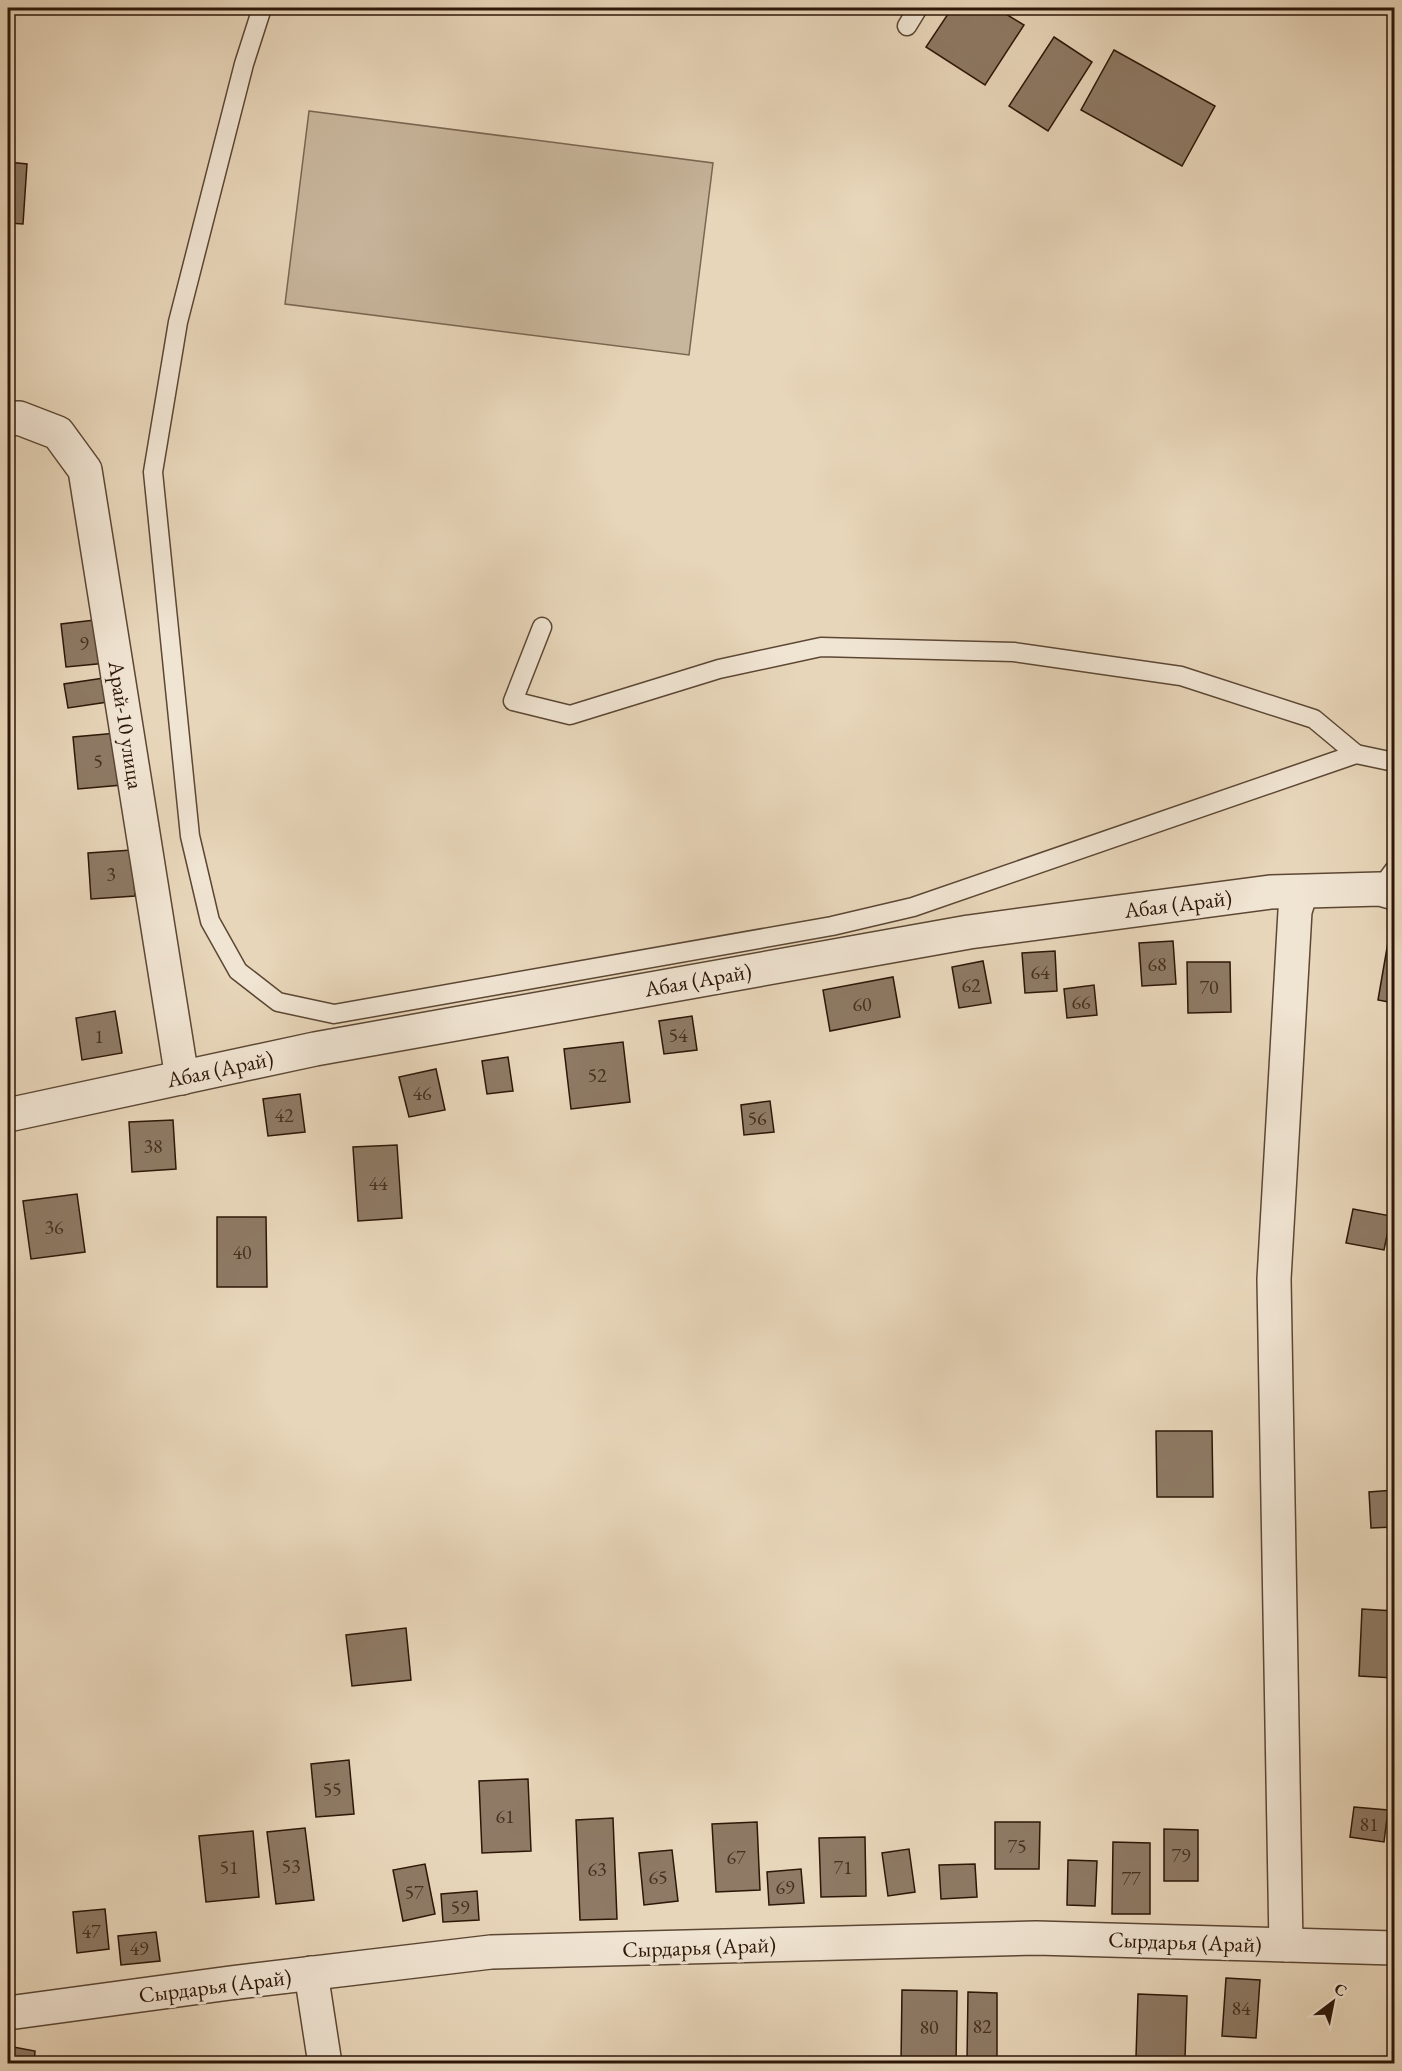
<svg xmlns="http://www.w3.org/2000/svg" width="1402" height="2071" font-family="'EB Garamond',serif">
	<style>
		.green { fill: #c8b69c; stroke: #7a6652; stroke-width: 1.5 }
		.building { fill: #8e7a65; stroke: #2d1708; stroke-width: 1.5 }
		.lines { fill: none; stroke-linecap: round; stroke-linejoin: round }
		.service-casing { stroke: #5c4734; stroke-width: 21 }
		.minor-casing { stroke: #5c4734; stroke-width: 36 }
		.service { stroke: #f0e4d2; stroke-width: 18 }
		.minor { stroke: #f0e4d2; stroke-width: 33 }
		.labels { text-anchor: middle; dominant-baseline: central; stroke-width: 6; stroke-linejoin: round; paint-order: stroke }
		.number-label { font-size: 20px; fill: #45301f }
		.street-label { font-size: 22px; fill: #2d1708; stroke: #f0e4d2 }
	</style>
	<rect width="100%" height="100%" fill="#e8d6ba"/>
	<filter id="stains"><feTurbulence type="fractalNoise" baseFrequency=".00333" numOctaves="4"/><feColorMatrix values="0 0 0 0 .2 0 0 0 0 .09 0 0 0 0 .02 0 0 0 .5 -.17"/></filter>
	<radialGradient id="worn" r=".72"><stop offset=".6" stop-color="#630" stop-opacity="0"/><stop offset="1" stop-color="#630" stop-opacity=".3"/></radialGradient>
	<path class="green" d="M309,111L713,163L689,355L285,304Z"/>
	<g class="building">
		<path d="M952,8H996L1024,25L985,85L926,47Z"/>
		<path d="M1054,37L1092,62L1048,131L1009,106Z"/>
		<path d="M1114,50L1215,106L1182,166L1081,110Z"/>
		<path d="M8,162L27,164L23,224L8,223Z"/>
		<path d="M103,619L107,663L66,667L61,624Z"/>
		<path d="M117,676L121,700L68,708L64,684Z"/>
		<path d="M117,733L122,785L78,789L73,737Z"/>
		<path d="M132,850L135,896L91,899L88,853Z"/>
		<path d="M1173,941L1176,984L1142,986L1139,943Z"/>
		<path d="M1388,942L1394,943V1003L1378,1000Z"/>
		<path d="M1055,951L1057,991L1025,993L1022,953Z"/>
		<path d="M983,961L991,1003L959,1008L952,967Z"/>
		<path d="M1187,962H1230L1231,1012L1188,1013Z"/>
		<path d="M893,977L900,1017L830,1031L823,990Z"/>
		<path d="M1094,985L1097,1015L1067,1018L1064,989Z"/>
		<path d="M115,1011L122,1053L82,1060L76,1018Z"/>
		<path d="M692,1016L697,1050L664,1054L659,1021Z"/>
		<path d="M623,1042L630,1102L571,1109L564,1049Z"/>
		<path d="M508,1057L513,1091L487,1094L482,1061Z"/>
		<path d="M436,1069L445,1110L409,1117L399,1077Z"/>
		<path d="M300,1094L305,1132L268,1136L263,1099Z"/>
		<path d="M770,1101L774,1132L744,1135L741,1105Z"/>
		<path d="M173,1120L176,1169L132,1172L129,1122Z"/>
		<path d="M397,1145L402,1218L358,1221L353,1147Z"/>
		<path d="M77,1194L85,1252L31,1259L23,1201Z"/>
		<path d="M1353,1209L1391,1216L1384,1250L1346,1243Z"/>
		<path d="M217,1217H266L267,1287H217Z"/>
		<path d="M1156,1431H1212L1213,1497H1157Z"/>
		<path d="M1394,1490V1527L1371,1528L1369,1492Z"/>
		<path d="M1362,1609L1394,1611V1678L1359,1676Z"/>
		<path d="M406,1628L411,1680L352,1686L346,1635Z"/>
		<path d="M349,1760L354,1814L316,1817L311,1764Z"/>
		<path d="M528,1779L531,1851L482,1853L479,1781Z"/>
		<path d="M1354,1807L1388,1810L1384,1842L1350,1837Z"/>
		<path d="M613,1818L617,1919L580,1920L576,1820Z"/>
		<path d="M757,1822L760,1890L716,1892L712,1824Z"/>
		<path d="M995,1822H1040L1039,1869H995Z"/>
		<path d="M305,1828L314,1900L276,1904L267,1832Z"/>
		<path d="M1164,1829L1198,1830V1881H1164Z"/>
		<path d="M253,1831L259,1897L206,1902L199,1836Z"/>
		<path d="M865,1837L866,1896L821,1897L819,1838Z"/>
		<path d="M1113,1842L1150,1843V1914H1112Z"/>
		<path d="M909,1849L915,1892L888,1896L882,1853Z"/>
		<path d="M672,1850L678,1901L644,1905L639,1853Z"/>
		<path d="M1068,1860L1097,1861L1095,1906L1067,1905Z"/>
		<path d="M425,1864L435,1914L403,1921L393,1870Z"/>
		<path d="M975,1864L977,1897L941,1899L939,1865Z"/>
		<path d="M801,1869L804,1903L769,1905L767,1872Z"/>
		<path d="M477,1891L479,1920L443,1922L441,1894Z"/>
		<path d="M105,1909L109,1949L77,1953L73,1912Z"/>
		<path d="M156,1932L160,1961L121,1965L118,1936Z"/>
		<path d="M1226,1978L1260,1980L1256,2038L1222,2036Z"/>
		<path d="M902,1990L957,1991L956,2064H901Z"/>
		<path d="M968,1992L997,1993V2060H967Z"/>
		<path d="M1138,1994L1187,1996L1185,2059L1136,2057Z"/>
		<path d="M8,2046L35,2051L34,2064H8Z"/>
	</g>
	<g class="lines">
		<g class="service-casing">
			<g id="service">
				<path d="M262,8L244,64L178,322L153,472L190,836L210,921L238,971L278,1002L334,1014L832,926L913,907L1356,754L1394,762"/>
				<path d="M907,26L918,8"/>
				<path d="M542,627L513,701L570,715L719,669L821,647L1014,652L1181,676L1314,719L1356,754"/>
				<path d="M1380,889L1394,870"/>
			</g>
		</g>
		<g class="minor-casing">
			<g id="minor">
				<path d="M8,419L19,418L58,433L85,470L182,1078"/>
				<path d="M8,1115L315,1049L969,932L1270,892L1380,889L1394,893"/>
				<path d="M1286,1945L1274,1279L1295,911L1301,892"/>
				<path d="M311,1973L325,2064"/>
				<path d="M8,2013L230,1983L491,1952L1036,1938L1394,1948"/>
			</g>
		</g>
		<use href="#service" class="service"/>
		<use href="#minor" class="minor"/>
	</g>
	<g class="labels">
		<g class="number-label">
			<text x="84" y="643">9</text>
			<text x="98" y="761">5</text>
			<text x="111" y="874">3</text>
			<text x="1157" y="964">68</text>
			<text x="1040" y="972">64</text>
			<text x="971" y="985">62</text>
			<text x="1209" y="987">70</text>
			<text x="1081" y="1002">66</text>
			<text x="862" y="1004">60</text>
			<text x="678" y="1035">54</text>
			<text x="99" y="1036">1</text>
			<text x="597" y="1075">52</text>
			<text x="422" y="1093">46</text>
			<text x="284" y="1115">42</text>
			<text x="757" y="1118">56</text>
			<text x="153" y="1146">38</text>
			<text x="378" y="1183">44</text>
			<text x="54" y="1227">36</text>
			<text x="242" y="1252">40</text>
			<text x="332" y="1789">55</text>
			<text x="505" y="1816">61</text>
			<text x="1369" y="1824">81</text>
			<text x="1017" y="1846">75</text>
			<text x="1181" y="1855">79</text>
			<text x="736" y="1857">67</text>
			<text x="291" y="1866">53</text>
			<text x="229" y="1867">51</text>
			<text x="843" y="1867">71</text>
			<text x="597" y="1869">63</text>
			<text x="658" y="1877">65</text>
			<text x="1131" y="1878">77</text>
			<text x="785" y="1887">69</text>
			<text x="414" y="1892">57</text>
			<text x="460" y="1907">59</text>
			<text x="91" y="1931">47</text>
			<text x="139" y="1948">49</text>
			<text x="1241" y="2008">84</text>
			<text x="982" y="2026">82</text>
			<text x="929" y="2027">80</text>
		</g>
		<g class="street-label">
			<text transform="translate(126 725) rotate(81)">Арай-10 улица</text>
			<text transform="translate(1178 904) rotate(-7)">Абая (Арай)</text>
			<text transform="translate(698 980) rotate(-10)">Абая (Арай)</text>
			<text transform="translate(220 1069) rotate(-12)">Абая (Арай)</text>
			<text transform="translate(1185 1942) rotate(2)">Сырдарья (Арай)</text>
			<text transform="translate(699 1947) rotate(-2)">Сырдарья (Арай)</text>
			<text transform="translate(215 1986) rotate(-7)">Сырдарья (Арай)</text>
		</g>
	</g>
	<rect width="1402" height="2071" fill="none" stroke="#e8d6ba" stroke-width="30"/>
	<rect x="9" y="9" width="1384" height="2053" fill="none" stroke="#2d1708" stroke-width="3"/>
	<rect x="15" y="15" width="1372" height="2041" fill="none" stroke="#2d1708" stroke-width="1.5"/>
	<g transform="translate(1333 2002) rotate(32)" stroke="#f0e4d2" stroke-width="4.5" paint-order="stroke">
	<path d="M0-4.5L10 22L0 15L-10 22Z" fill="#2d1708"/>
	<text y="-9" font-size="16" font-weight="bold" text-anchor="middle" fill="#2d1708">С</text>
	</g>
	<rect width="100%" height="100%" filter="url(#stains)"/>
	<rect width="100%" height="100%" fill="url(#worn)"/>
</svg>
